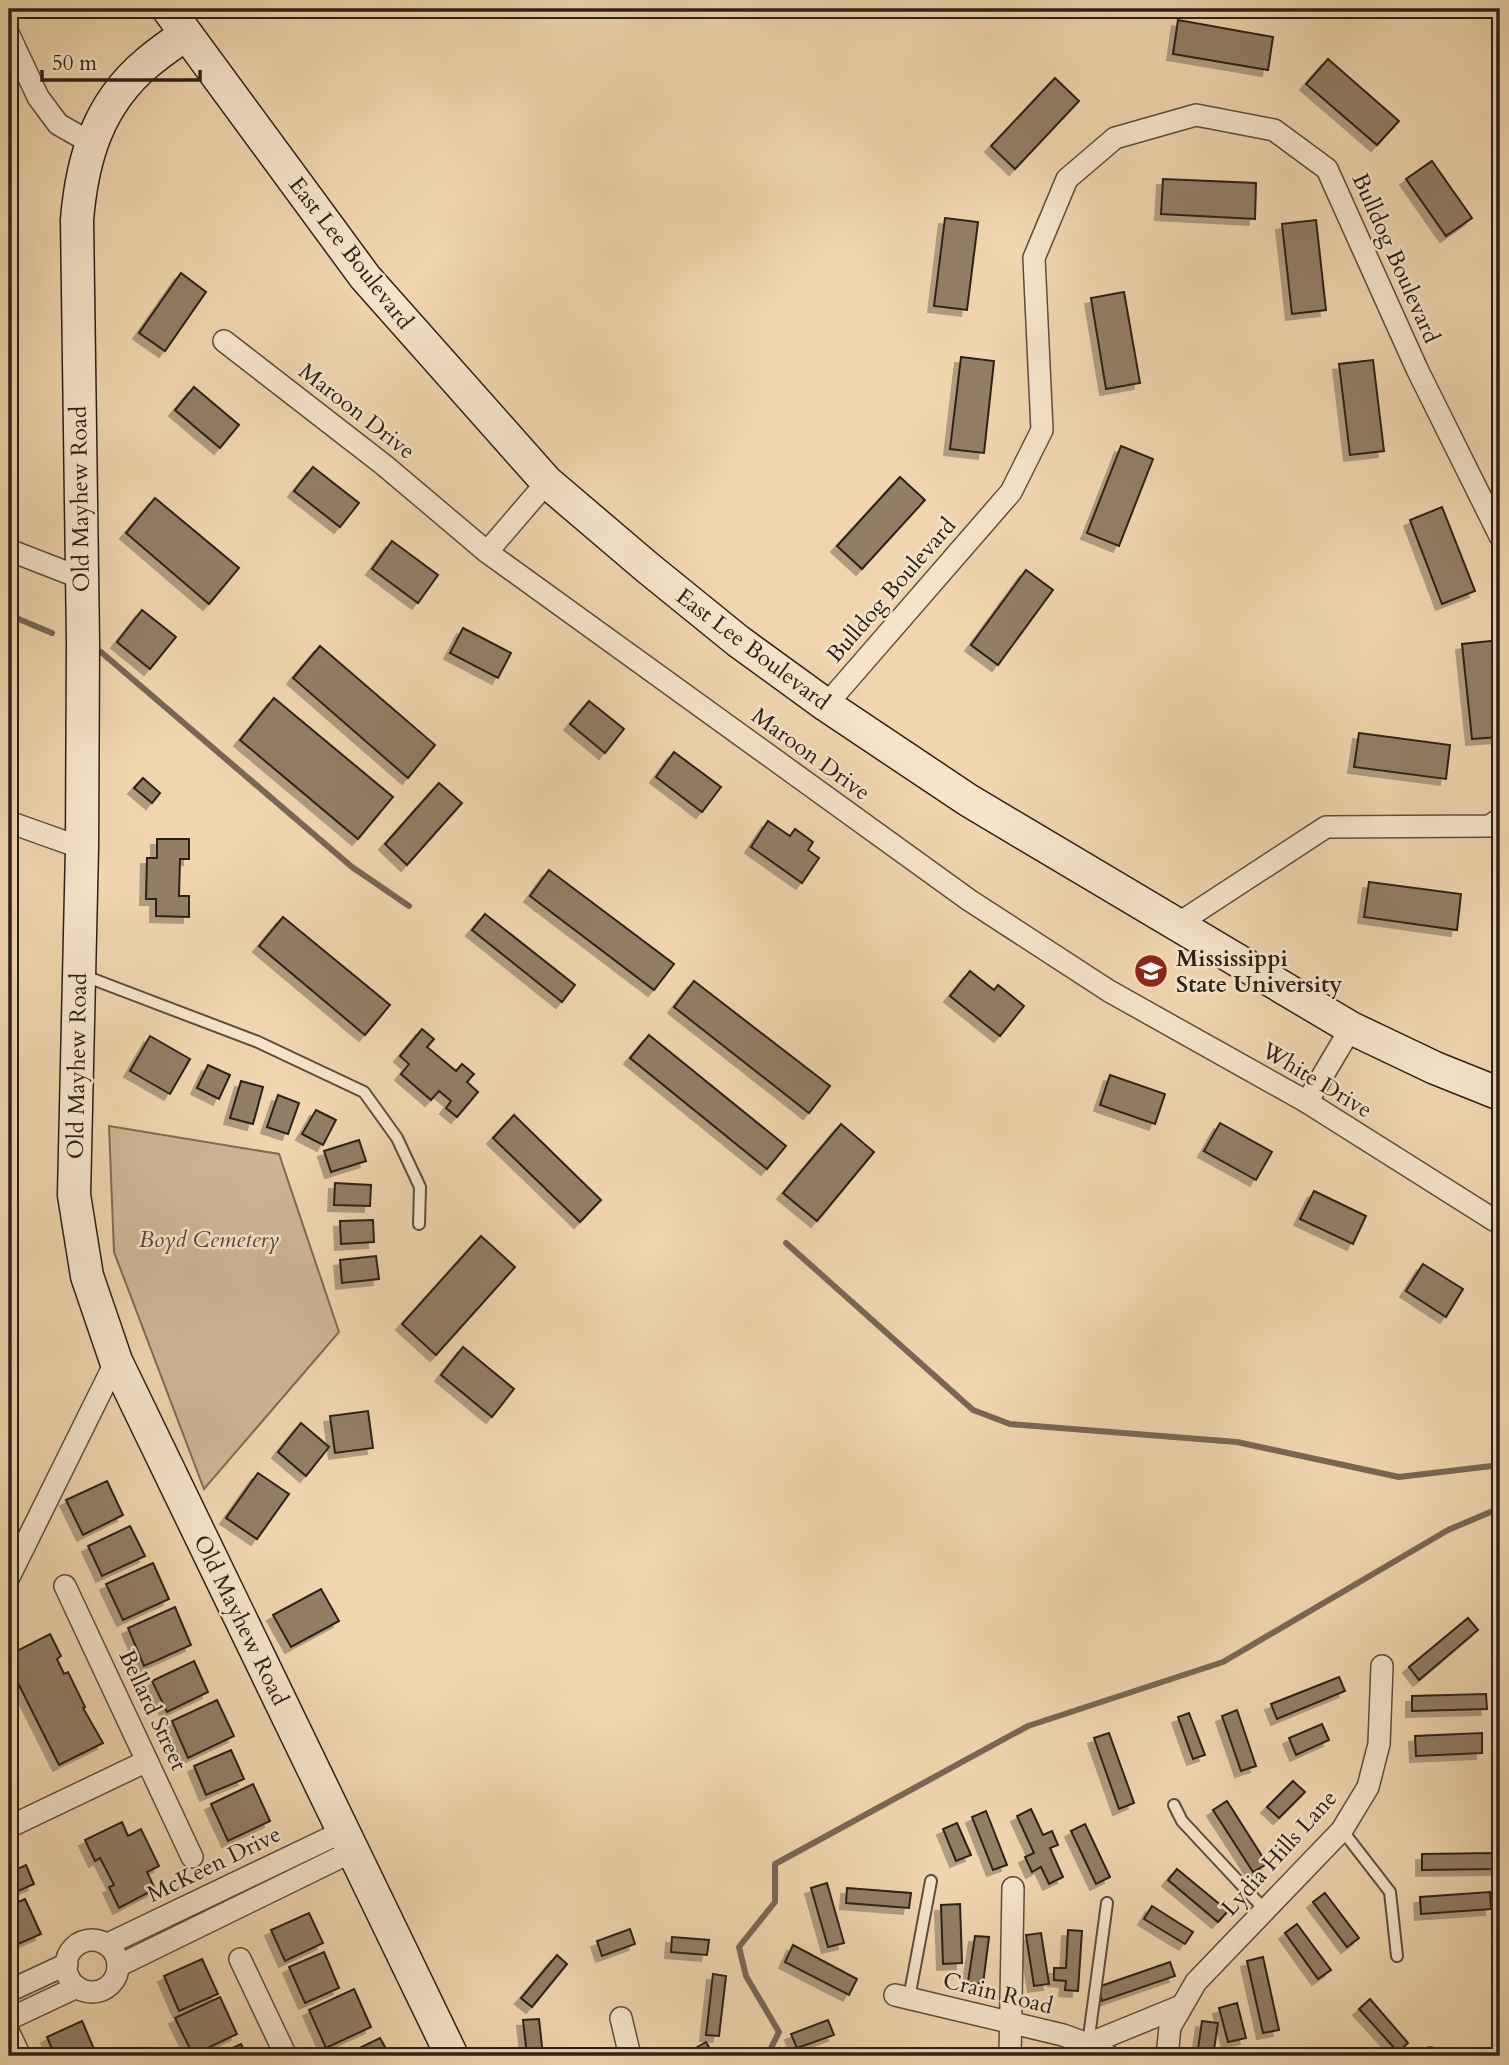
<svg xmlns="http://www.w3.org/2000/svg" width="1509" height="2065" font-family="Cardo,serif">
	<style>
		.green { fill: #cfb695; stroke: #7e6b57; stroke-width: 2 }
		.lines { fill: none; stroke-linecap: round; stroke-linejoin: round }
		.stream { stroke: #796754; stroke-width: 6 }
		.building { fill: #927e66; stroke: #2c2019; stroke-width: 2; filter: url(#shadow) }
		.lane-casing { stroke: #5d4d3e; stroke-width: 14 }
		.street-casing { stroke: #5d4d3e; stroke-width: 24 }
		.secondary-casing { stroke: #2c2019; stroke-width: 35 }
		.lane { stroke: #f5e4ca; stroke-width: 10 }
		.street { stroke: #f5e4ca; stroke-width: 21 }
		.secondary { stroke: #f5e4ca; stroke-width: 32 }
		.labels { text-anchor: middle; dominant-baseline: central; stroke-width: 5; stroke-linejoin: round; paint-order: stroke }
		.street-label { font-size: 23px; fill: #2c2019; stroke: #f5e4ca }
		.poi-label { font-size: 23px; font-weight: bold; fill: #2c2019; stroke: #f5e4ca; text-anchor: start }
		.park-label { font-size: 23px; font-style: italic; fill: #554638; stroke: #f5e4ca }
	</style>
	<defs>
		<filter id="shadow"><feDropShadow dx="-6" dy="6" stdDeviation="0" flood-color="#0004"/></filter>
	</defs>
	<rect width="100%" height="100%" fill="#f0d5ae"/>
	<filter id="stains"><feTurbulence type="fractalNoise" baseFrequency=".00286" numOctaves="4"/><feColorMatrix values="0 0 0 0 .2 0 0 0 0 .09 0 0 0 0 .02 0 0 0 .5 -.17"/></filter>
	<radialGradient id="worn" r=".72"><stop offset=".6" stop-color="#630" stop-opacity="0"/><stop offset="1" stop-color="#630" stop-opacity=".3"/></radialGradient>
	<path class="green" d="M109,1126L279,1154L339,1332L204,1489L114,1252Z"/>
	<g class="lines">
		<g class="stream">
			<path d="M9,615L52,633"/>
			<path d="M101,652L352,867L409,906"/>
			<path d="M786,1243L973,1410L1010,1424L1237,1442L1399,1477L1500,1465"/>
			<path d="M761,2056L769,2052L779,2032L746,1976L739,1947L775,1902V1864L1028,1726L1223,1662L1448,1530L1500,1508"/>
		</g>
	</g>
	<g class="building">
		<path d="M1178,20L1273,37L1268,70L1173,54Z"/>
		<path d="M1328,59L1399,121L1377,145L1306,84Z"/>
		<path d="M1055,78L1079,101L1015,169L991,146Z"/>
		<path d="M1432,161L1472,218L1446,236L1406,179Z"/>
		<path d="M1163,179L1256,183L1255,219L1161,214Z"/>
		<path d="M945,218L978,222L967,310L934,306Z"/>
		<path d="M1316,220L1326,310L1292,314L1282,224Z"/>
		<path d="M181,273L206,292L165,351L139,333Z"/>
		<path d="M1124,292L1140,383L1106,389L1091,298Z"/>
		<path d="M961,357L994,361L984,453L950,449Z"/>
		<path d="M1373,360L1384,451L1350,455L1339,364Z"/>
		<path d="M194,387L239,425L220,448L175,410Z"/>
		<path d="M1121,446L1153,459L1119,546L1087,533Z"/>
		<path d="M313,467L359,503L340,527L294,491Z"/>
		<path d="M900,477L925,500L862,569L837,546Z"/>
		<path d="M155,498L239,568L209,604L126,533Z"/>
		<path d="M1442,507L1475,591L1442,604L1410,520Z"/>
		<path d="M392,541L438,575L418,603L372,569Z"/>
		<path d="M1026,570L1053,590L998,665L971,645Z"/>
		<path d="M142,610L176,637L150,669L117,642Z"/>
		<path d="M463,628L511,653L498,678L450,653Z"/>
		<path d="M1500,640V737L1472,739L1462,644Z"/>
		<path d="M320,646L435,745L408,778L293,678Z"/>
		<path d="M274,698L393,797L358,839L240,740Z"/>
		<path d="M589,701L624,729L605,753L570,724Z"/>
		<path d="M1359,733L1450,745L1446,779L1354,767Z"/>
		<path d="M674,752L721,787L702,812L656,777Z"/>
		<path d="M143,778L160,793L152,803L134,788Z"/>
		<path d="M439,783L462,803L407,865L385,844Z"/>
		<path d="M768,821L790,836L795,829L813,842L808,850L819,858L802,883L751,847Z"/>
		<path d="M157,839H189V859H180L179,896H189V917L156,916V899H146L147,858H157Z"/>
		<path d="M549,870L674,964L654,990L530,896Z"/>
		<path d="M1369,882L1461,894L1457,930L1364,917Z"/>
		<path d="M485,914L575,985L562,1002L472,930Z"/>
		<path d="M283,917L390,1005L365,1035L259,946Z"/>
		<path d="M970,971L994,990L998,985L1024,1006L1000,1036L950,996Z"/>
		<path d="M694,981L830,1086L809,1113L674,1007Z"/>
		<path d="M422,1029L434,1039L427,1047L456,1071L462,1064L474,1074L467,1082L478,1092L457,1117L446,1108L451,1101L439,1091L431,1100L401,1074L409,1064L400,1056Z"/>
		<path d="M649,1035L786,1146L767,1169L630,1058Z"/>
		<path d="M150,1036L190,1059L170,1094L130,1071Z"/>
		<path d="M208,1065L230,1075L219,1099L197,1088Z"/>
		<path d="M1110,1075L1165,1094L1155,1124L1100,1105Z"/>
		<path d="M241,1081L263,1087L253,1124L230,1118Z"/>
		<path d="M278,1095L299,1103L288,1134L267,1127Z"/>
		<path d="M316,1110L336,1120L323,1145L302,1134Z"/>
		<path d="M514,1115L601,1200L580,1222L493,1138Z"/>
		<path d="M1220,1123L1272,1152L1256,1180L1204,1151Z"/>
		<path d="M841,1124L874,1152L817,1221L783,1193Z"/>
		<path d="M359,1140L366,1161L331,1172L324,1151Z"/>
		<path d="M335,1183L371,1185L370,1206L334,1205Z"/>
		<path d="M1314,1191L1366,1216L1353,1244L1300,1219Z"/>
		<path d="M373,1220L374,1242L341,1244L340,1221Z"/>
		<path d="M481,1236L515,1267L436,1355L402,1324Z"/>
		<path d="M376,1256L379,1279L342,1283L340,1260Z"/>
		<path d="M1423,1264L1463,1289L1446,1317L1406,1291Z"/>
		<path d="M463,1347L514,1389L492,1417L441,1375Z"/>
		<path d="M368,1411L373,1448L335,1453L330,1416Z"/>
		<path d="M301,1423L329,1447L306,1476L278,1452Z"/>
		<path d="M258,1473L289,1494L257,1539L226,1518Z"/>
		<path d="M107,1481L123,1515L83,1535L66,1500Z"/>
		<path d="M130,1526L145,1556L102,1576L88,1546Z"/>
		<path d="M153,1563L169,1599L123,1620L106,1584Z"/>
		<path d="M321,1589L339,1621L291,1647L273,1615Z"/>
		<path d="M175,1607L191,1645L144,1666L128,1628Z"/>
		<path d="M1468,1618L1478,1630L1419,1680L1409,1667Z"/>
		<path d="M50,1634L61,1656L57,1659L64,1674L68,1672L85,1707L83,1708L103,1743L59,1765L9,1665V1655Z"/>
		<path d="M194,1661L208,1692L167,1712L152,1681Z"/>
		<path d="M1339,1677L1345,1691L1277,1719L1271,1704Z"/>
		<path d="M1486,1694L1487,1709L1412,1711V1696Z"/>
		<path d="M217,1700L234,1736L188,1758L172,1721Z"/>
		<path d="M1237,1710L1256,1766L1241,1771L1222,1716Z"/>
		<path d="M1189,1713L1205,1755L1193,1759L1178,1717Z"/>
		<path d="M1322,1724L1329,1740L1296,1755L1289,1738Z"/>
		<path d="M1109,1733L1134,1803L1119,1809L1094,1738Z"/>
		<path d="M1482,1733V1753L1416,1756L1415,1736Z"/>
		<path d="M231,1750L244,1779L206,1795L194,1766Z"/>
		<path d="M1293,1781L1305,1792L1279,1818L1267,1807Z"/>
		<path d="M253,1784L270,1821L228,1841L211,1804Z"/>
		<path d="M1227,1801L1267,1864L1253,1872L1213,1810Z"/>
		<path d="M1031,1809L1043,1835L1052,1831L1058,1845L1050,1848L1063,1877L1049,1884L1041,1867L1032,1872L1025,1857L1034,1853L1017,1816Z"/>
		<path d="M986,1811L1007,1865L993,1870L972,1817Z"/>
		<path d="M122,1822L128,1836L141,1829L159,1866L147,1872L155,1889L119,1908L109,1887L114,1885L100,1858L95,1861L85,1840Z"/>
		<path d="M957,1823L971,1855L956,1861L943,1829Z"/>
		<path d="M1085,1824L1110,1877L1096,1884L1071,1831Z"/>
		<path d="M1496,1853V1869L1422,1870V1854Z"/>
		<path d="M26,1865L34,1884L9,1895V1873Z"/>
		<path d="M1177,1869L1228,1911L1218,1922L1168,1880Z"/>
		<path d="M827,1883L844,1943L828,1947L811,1888Z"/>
		<path d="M847,1888L911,1893L909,1908L846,1903Z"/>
		<path d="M1490,1892L1491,1909L1421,1914L1420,1897Z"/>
		<path d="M1325,1893L1359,1938L1347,1947L1313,1902Z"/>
		<path d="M25,1899L41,1934L9,1948V1906Z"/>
		<path d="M960,1904L962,1963L943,1964L941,1905Z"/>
		<path d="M1152,1906L1193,1932L1185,1944L1144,1919Z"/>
		<path d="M309,1913L323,1943L285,1961L271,1930Z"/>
		<path d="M1297,1924L1331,1970L1318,1979L1285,1933Z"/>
		<path d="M630,1929L635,1944L602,1956L597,1941Z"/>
		<path d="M1068,1930L1082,1931L1078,1991L1065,1990L1066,1981L1054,1980V1968H1066Z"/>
		<path d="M1041,1933L1049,1984L1034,1986L1026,1935Z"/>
		<path d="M975,1936L989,1937L983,1984L968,1982Z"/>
		<path d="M672,1937L709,1940L707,1955L671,1952Z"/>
		<path d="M793,1945L857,1979L849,1995L785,1962Z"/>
		<path d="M324,1952L339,1988L305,2003L289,1967Z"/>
		<path d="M557,1955L567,1964L532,2007L521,1998Z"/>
		<path d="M1263,1957L1279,2030L1263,2033L1247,1961Z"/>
		<path d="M202,1959L218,1994L179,2011L164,1976Z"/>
		<path d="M1170,1962L1175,1976L1102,2001L1098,1987Z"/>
		<path d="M713,1974L726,1976L719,2036L706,2035Z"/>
		<path d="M354,1989L371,2027L326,2048L309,2010Z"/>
		<path d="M220,1997L237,2034L193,2055L175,2018Z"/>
		<path d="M1370,1999L1408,2043L1398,2052L1359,2009Z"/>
		<path d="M1237,2003L1246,2038L1228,2042L1219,2008Z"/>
		<path d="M539,2019L543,2056H527L523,2020Z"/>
		<path d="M828,2020L834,2035L797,2048L791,2034Z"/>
		<path d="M82,2021L97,2056H55L47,2037Z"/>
		<path d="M1202,2021L1218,2023L1213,2056H1197Z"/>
		<path d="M380,2038L390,2056H343Z"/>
		<path d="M706,2042L714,2056H682Z"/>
		<path d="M241,2044L247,2056H215Z"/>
	</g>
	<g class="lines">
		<g class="lane-casing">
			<g id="lane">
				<path d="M82,975L258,1042L364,1092L397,1138L420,1187L419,1224"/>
				<path d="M1174,1805L1182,1821L1265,1910"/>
				<path d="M1342,1830L1390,1892L1397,1956"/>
				<path d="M909,1998L931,1881"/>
				<path d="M1088,2044L1107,1903"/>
				<path d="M1430,2056V2053"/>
			</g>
		</g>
		<g class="street-casing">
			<g id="street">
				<path d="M9,35L38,97L58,124L91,143"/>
				<path d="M224,341L384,465L487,552L969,900L1109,991L1307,1102L1494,1220"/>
				<path d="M9,550L81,578"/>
				<path d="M487,552L547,482"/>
				<path d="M826,705L1011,492L1042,430L1034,258L1067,179L1115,138L1196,115L1274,130L1327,169L1417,369L1500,536"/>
				<path d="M9,822L82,848"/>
				<path d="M1176,925L1326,827L1489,826L1500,819"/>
				<path d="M1307,1102L1351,1028"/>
				<path d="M9,1577L116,1361"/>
				<path d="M65,1586L192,1857"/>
				<path d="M9,1827L147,1761"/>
				<circle cx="92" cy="1966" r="26"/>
				<path d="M108,1944L344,1831"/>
				<path d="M240,1959L286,2056"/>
				<path d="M118,1966L353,1851"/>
				<path d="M9,1991L67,1964"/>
				<path d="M895,1995L1063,2035L1088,2044L1109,2056"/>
				<path d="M621,2018L630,2056"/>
				<path d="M9,2019L77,1987"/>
				<path d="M9,2033L20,2056"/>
				<path d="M1088,2044L1181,2006"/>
				<path d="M1010,2056L1013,1888"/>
				<path d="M1167,2056L1170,2027L1196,1982L1342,1830L1368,1787L1379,1744L1382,1666"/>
			</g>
		</g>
		<g class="secondary-casing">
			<g id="secondary">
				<path d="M168,9L365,277L547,482L648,568L738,641L826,705L968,800L1351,1028L1435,1068L1500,1094"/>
				<path d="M186,34C173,43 160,52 147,63C98,104 82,159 77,220L83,642L82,848L74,1195L87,1276L116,1361L452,2056"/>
			</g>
		</g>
		<use href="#lane" class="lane"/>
		<use href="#street" class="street"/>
		<use href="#secondary" class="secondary"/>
	</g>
	<defs>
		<g id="university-disc" transform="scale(1.75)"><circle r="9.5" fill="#8f2418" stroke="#f5e4ca"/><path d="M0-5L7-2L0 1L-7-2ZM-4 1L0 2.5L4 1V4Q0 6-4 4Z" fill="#fff"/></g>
	</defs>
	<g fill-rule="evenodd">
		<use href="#university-disc" x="1151" y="971"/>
	</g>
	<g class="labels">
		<g class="street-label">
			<text transform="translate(351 253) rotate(52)">East Lee Boulevard</text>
			<text transform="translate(1396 258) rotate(66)">Bulldog Boulevard</text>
			<text transform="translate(357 411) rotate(38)">Maroon Drive</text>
			<text transform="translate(80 499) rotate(-91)">Old Mayhew Road</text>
			<text transform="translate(891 590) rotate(-49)">Bulldog Boulevard</text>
			<text transform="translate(753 649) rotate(37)">East Lee Boulevard</text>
			<text transform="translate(811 754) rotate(36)">Maroon Drive</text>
			<text transform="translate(77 1066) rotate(-89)">Old Mayhew Road</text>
			<text transform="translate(1317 1080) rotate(31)">White Drive</text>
			<text transform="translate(241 1620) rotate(64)">Old Mayhew Road</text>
			<text transform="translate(153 1710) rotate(65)">Bellard Street</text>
			<text transform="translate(1279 1853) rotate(-48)">Lydia Hills Lane</text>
			<text transform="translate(214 1864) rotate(-26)">McKeen Drive</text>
			<text transform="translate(998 1993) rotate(14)">Crain Road</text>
		</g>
		<g class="poi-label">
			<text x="1176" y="958">Mississippi<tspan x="1176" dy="26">State University</tspan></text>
		</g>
		<g class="park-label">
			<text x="209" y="1239">Boyd Cemetery</text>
		</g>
	</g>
	<rect width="1509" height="2065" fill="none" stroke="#f0d5ae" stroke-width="35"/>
	<rect x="10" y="10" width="1488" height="2044" fill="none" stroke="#2c2019" stroke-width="3.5"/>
	<rect x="18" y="18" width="1474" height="2030" fill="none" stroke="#2c2019" stroke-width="2"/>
	<path d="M42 70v10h158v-10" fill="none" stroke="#2c2019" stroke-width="3.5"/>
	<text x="52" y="70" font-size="21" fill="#2c2019" stroke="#f5e4ca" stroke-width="5" paint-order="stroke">50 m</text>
	<rect width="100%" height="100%" filter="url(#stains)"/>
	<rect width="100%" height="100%" fill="url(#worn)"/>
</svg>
